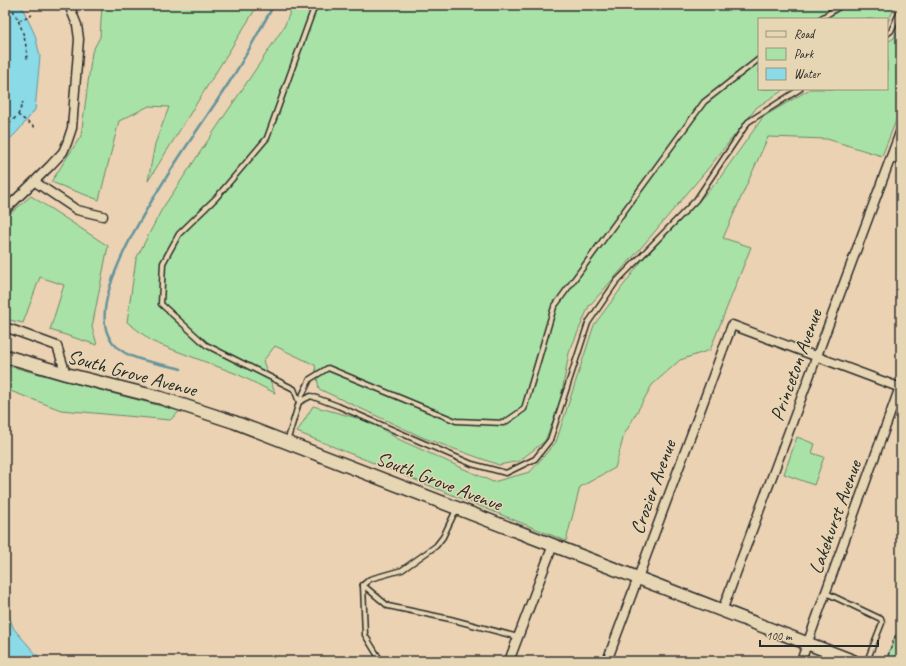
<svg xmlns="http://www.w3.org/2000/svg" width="906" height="666" font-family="Caveat,sans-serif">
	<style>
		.green { fill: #a8e2a7; stroke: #6a8669 }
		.water { fill: #8adae7; stroke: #64949c }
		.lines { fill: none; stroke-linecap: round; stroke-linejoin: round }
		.stream { stroke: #64949c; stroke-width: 2.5 }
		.service-casing { stroke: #2b2b2b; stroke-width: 7 }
		.minor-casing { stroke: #2b2b2b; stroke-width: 11 }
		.secondary-casing { stroke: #2b2b2b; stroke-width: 15 }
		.path { stroke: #2b2b2b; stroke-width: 1.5; stroke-dasharray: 3 3; stroke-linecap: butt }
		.service { stroke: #e7d6b3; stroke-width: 4 }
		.minor { stroke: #e7d6b3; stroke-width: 8 }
		.secondary { stroke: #e7d6b3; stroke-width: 12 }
		.labels { text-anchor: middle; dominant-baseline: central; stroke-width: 3; stroke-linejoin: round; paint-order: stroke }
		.street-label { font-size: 20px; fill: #2b2b2b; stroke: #e7d6b3 }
	</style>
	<rect width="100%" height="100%" fill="#ebd2b3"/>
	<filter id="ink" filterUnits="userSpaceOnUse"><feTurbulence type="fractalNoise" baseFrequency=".025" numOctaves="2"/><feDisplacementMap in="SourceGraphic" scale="8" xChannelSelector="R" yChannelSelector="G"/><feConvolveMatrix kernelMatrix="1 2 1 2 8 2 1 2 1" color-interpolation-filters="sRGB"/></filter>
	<g filter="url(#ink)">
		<g class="green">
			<path d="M102,5H258L148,181L155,144L169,107L149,106L119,121L99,200L51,182L81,136L92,52L100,37Z"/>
			<path d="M293,5H896L887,23V19H759V89H785L757,107L706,171L640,249L589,306L569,353L560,403L545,441L519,461L499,465L424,438L319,389L315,365L275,346L263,361L275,393L237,374L153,342L127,322L136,259L162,209L284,27Z"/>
			<path d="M901,23V108L882,156L827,139L768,137L723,238L751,247L710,350L680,360L652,385L624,435L615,468L580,487L566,541L297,432L313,406L371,422L398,439L493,482L530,472L556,442L594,325L643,259L716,183L763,117L810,89H887V42L894,38Z"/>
			<path d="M31,196L108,246L92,327L97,345L50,330L64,285L40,277L23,323L5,319V218Z"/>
			<path d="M5,365L180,411L170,420L61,410L5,389Z"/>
			<path d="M797,437L815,444L812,453L824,457L814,485L784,474Z"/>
			<path d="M896,634L901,636V661H886Z"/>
		</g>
		<g class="water">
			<path d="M5,5H21L35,35L40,56L35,110L18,131L5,144Z"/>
			<path d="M5,607L14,629L42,661H5Z"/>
		</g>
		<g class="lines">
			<path class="stream" d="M181,369C157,362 123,362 109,337C80,285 201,128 230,81C246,57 259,30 274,5"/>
			<g class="service-casing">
				<g id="service">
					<path d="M820,19L842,5"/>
					<path d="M887,34L891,31L901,9"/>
					<path d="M299,402L310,379L328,368L456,421L504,423L524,409L554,307L704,102L759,59"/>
					<path d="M299,402L294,389L206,345L161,304L163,263L179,234L216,198L267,138L315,5"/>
					<path d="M287,442L299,402L311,396L338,406L472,464L506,473L535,459L550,440L588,323L616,282L696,200L748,122L800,89"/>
					<path d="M363,585L388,606L450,619L518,637"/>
					<path d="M363,585L370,579L402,570L436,546L443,537L456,510"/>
					<path d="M363,585L365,635L381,661"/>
					<path d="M826,593L881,619L882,623L867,661"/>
				</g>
			</g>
			<g class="minor-casing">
				<g id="minor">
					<path d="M891,157L901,161"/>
					<path d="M35,182L77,210L103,216"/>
					<path d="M5,210L50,166L63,152L67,143L72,128L79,39L77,25L69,5"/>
					<path d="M5,327L57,346L66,374"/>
					<path d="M722,611L901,130"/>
					<path d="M509,661L553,545"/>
					<path d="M607,661L732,325L901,388"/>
					<path d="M801,661L901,384"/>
				</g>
			</g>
			<g class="secondary-casing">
				<path id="secondary" d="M5,356L66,374L161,398L234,422L853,661"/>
			</g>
			<g class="path">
				<path d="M10,5C21,23 27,40 27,61"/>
				<path d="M19,20L32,15"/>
				<path d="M18,115L23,102"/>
				<path d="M5,128L18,115L36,128"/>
				<path d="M886,661L896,634L901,636"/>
				<path d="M895,661L901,657"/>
			</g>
			<use href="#service" class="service"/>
			<use href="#minor" class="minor"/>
			<use href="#secondary" class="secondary"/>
		</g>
	</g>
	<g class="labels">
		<g class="street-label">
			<text transform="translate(796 365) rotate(-70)">Princeton Avenue</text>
			<text transform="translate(132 373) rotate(15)">South Grove Avenue</text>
			<text transform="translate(439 481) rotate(21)">South Grove Avenue</text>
			<text transform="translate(653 487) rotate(-70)">Crozier Avenue</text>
			<text transform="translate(835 517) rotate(-70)">Lakehurst Avenue</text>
		</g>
	</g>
	<rect width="906" height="666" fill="none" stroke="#e7d6b3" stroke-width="20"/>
	<rect x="10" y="10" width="886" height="646" fill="none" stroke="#2b2b2b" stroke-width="1.5" filter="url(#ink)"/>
	<rect x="758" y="18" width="130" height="72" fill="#e7d6b3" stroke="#9c927d"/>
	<rect x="766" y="31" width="20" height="6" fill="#e7d6b3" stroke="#9c927d"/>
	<text x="794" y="38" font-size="12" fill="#2b2b2b">Road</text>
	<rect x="766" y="48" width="20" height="12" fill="#a8e2a7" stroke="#9c927d"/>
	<text x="794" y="58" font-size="12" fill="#2b2b2b">Park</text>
	<rect x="766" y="68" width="20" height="12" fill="#8adae7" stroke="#9c927d"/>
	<text x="794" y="78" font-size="12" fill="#2b2b2b">Water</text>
	<path d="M760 640v6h118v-6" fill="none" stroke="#2b2b2b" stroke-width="2"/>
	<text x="766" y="640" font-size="12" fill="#2b2b2b" stroke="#e7d6b3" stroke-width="3" paint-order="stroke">100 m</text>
</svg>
